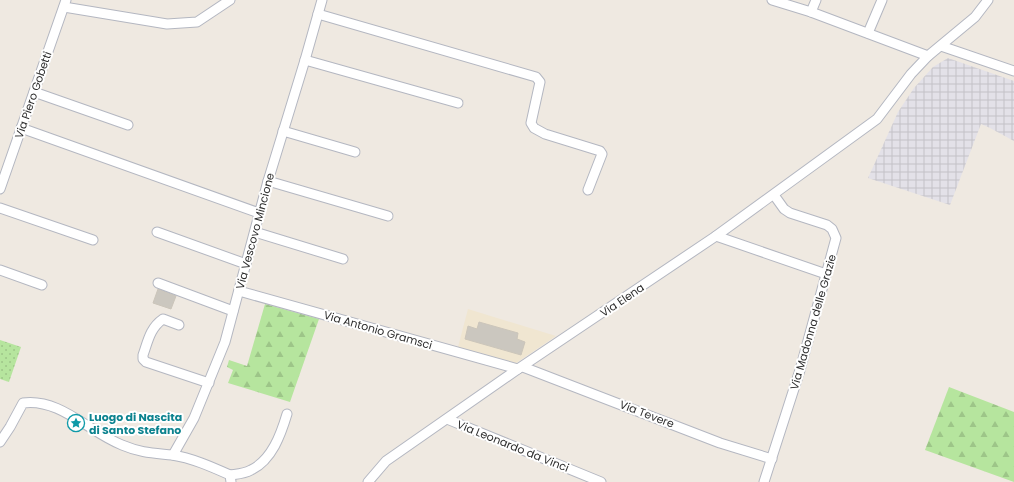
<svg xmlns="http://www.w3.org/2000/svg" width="1014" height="482" font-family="Poppins,sans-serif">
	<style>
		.industrial { fill: url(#industrial-grid) }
		.education { fill: #f0e6d1 }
		.grass { fill: url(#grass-dots) }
		.forest { fill: url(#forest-firs) }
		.building { fill: #cbc7bf; stroke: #cbc5ba }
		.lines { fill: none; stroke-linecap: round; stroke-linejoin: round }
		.minor-casing { stroke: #b4b7c1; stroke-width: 11 }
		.minor { stroke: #fff; stroke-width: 9 }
		.labels { text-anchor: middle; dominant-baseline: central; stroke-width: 4; stroke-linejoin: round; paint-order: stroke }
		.street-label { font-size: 11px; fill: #2e2e2e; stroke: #fff }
		.culture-label { font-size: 11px; font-weight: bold; fill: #0d838f; stroke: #fff; text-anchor: start }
	</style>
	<defs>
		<pattern id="industrial-grid" width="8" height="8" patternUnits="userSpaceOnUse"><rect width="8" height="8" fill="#e3e1e8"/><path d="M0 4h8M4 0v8" fill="none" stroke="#c3c1c7"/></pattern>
		<pattern id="grass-dots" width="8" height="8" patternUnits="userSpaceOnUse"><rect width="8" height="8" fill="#b6e59e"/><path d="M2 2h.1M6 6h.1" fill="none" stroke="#9dc588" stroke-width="1.8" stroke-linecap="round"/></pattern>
		<pattern id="forest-firs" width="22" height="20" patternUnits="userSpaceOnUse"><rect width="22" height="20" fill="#b6e59e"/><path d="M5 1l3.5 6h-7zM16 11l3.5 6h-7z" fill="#9dc588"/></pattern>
	</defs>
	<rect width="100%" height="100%" fill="#efe9e1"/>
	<path class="industrial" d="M948,58L1014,81V141L990,128L981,124L950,205L868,178L898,112L914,88L933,67Z"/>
	<path class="education" d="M468,309L556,336L516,363L458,347Z"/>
	<path class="grass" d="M0,340L21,347L9,382L0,379Z"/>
	<g class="forest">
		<path d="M265,304L319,319L290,402L228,383L233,370L227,367L229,360L247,366Z"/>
		<path d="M949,387L1014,412V482L925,450Z"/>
	</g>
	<g class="building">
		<path d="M158,289L176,296L171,309L153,303Z"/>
		<path d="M479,322L518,333L517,339L525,342L521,355L465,339L468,326L477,329Z"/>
	</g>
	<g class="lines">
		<g class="minor-casing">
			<g id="minor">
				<path d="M772,0L811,12L928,56"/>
				<path d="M64,7L167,24L197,22L230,0"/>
				<path d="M811,12L816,0"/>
				<path d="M318,14L536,77L540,82L531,123L534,128L545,134L600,151L602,154L588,190"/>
				<path d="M868,33L882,0"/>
				<path d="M941,46L1014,71"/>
				<path d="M305,60L458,103"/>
				<path d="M34,92L128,125"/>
				<path d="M21,128L259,213"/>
				<path d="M283,131L355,152"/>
				<path d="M268,181L388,216"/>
				<path d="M0,189L66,0"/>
				<path d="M0,208L93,240"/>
				<path d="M157,232L246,264"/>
				<path d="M255,232L343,259"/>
				<path d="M716,236L826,274"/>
				<path d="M0,270L42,285"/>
				<path d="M158,283L233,311"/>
				<path d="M239,291L518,369"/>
				<path d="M179,325L163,319C150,328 148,341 143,355V359L146,362L209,383"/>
				<path d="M523,367L720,443L772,459"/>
				<path d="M447,419L601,482"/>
				<path d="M0,442L10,427L23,403C60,398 89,432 122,445C141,453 153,453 172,455C192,458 212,467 230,475L231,482"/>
				<path d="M173,455L194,418L225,342L268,181L305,60L322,0"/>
				<path d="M230,475C237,474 244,474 251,470C272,460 281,434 287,414"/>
				<path d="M368,482L386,461L518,369L716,236L877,119L911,74L928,56L975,17L988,0"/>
				<path d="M764,482L800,370L836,238L832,229L827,225L790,213L784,209L774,195"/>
			</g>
		</g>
		<use href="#minor" class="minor"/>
	</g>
	<defs>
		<g id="sight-ring" transform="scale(0.9)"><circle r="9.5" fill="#fff" stroke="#0f9aa8" stroke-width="1.5"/><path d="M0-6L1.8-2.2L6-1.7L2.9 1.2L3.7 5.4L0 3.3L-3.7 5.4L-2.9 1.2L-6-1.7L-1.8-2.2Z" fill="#0f9aa8"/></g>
	</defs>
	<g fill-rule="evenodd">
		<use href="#sight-ring" x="76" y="423"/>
	</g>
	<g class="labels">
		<g class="street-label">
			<text transform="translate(33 95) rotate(-71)">Via Piero Gobetti</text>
			<text transform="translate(255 231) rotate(-75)">Via Vescovo Mincione</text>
			<text transform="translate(622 300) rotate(-34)">Via Elena</text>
			<text transform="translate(813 322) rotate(-74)">Via Madonna delle Grazie</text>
			<text transform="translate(378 330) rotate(16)">Via Antonio Gramsci</text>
			<text transform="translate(647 414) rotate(21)">Via Tevere</text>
			<text transform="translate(513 446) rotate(22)">Via Leonardo da Vinci</text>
		</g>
		<g class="culture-label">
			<text x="89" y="417">Luogo di Nascita<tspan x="89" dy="13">di Santo Stefano</tspan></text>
		</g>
	</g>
</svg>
